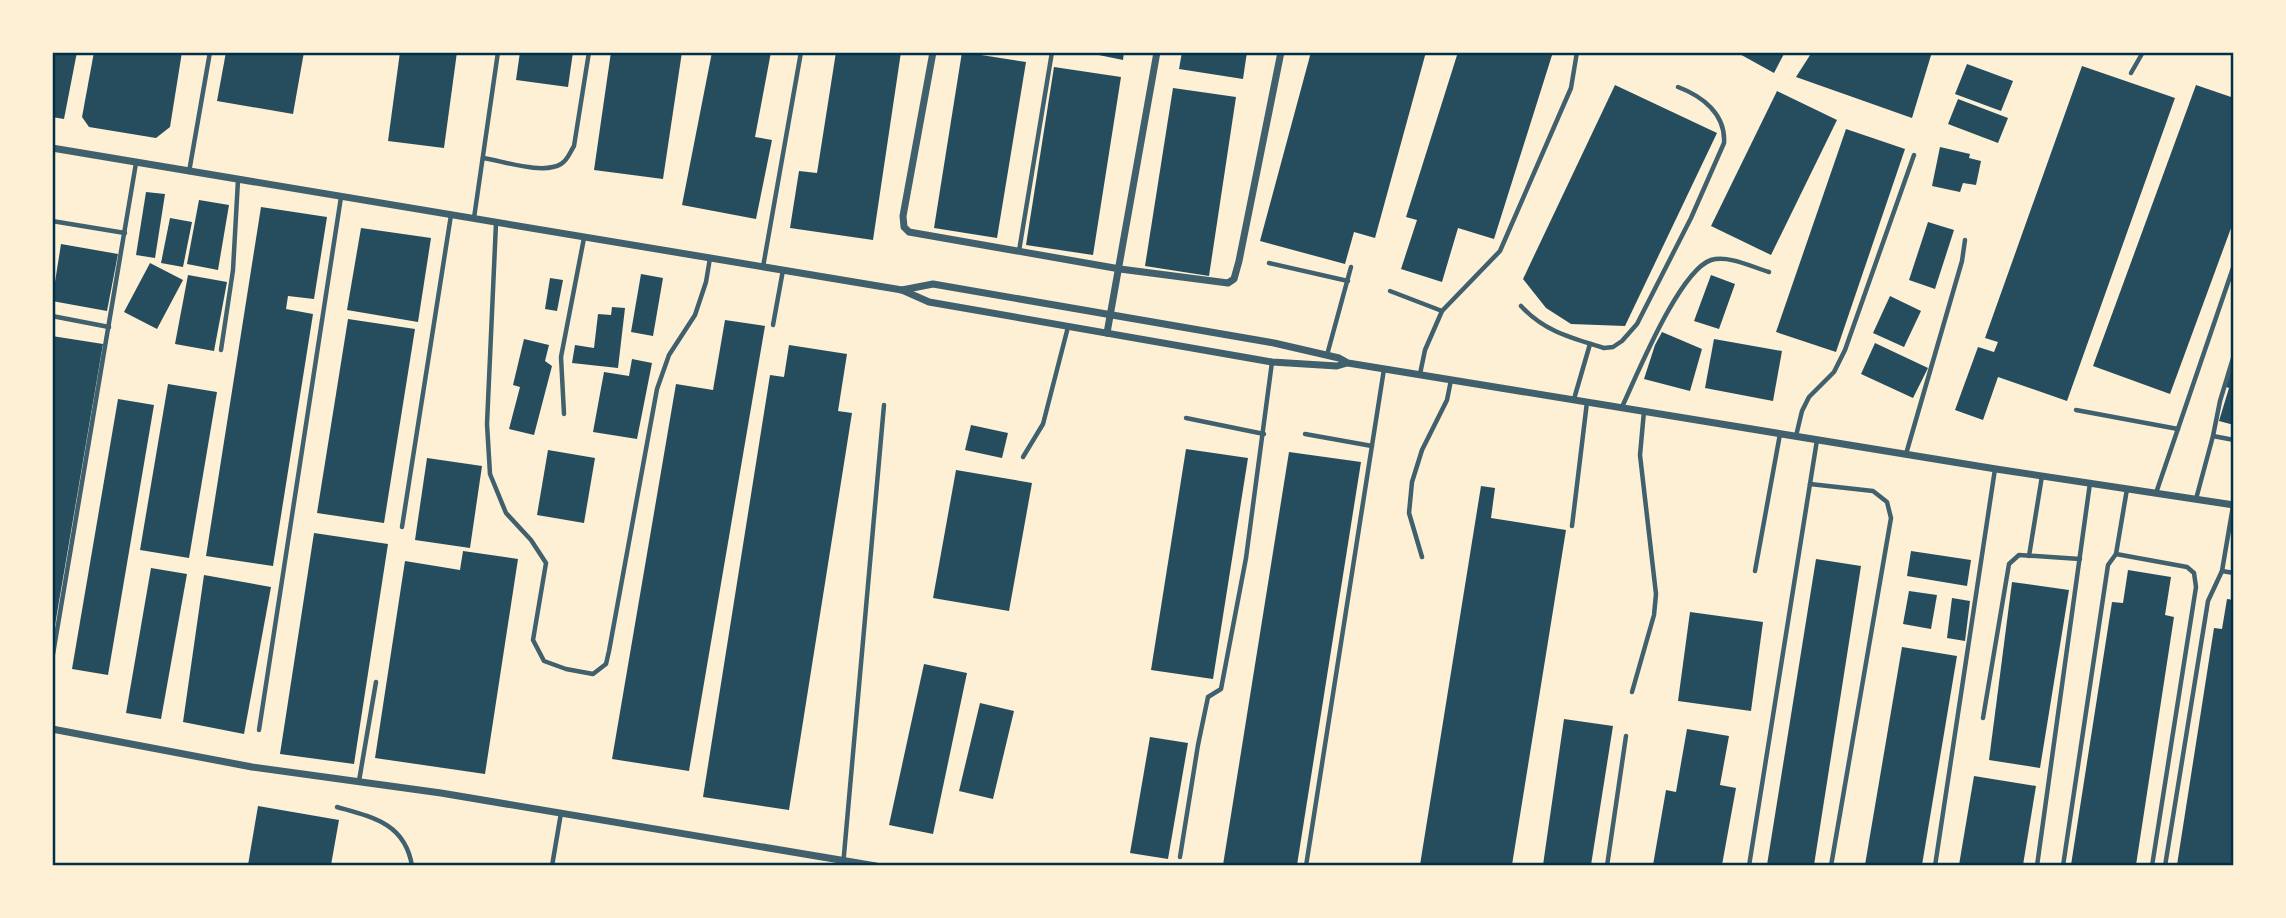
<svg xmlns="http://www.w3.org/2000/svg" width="2286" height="918" font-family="'Public Sans',sans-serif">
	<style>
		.building { fill: #264d5e }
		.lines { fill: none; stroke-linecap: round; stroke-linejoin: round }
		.service { stroke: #3f606c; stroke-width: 4.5 }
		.minor { stroke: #3f606c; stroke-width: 7 }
		.neatline { fill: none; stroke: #003049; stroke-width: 2.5 }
	</style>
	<rect width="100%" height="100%" fill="#fdf0d5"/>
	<g class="building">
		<path d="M52,52H77L64,119L52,117Z"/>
		<path d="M94,52H182L170,127L156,138L89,127L82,117Z"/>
		<path d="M226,52H304L293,114L217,101Z"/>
		<path d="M400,52H457L444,148L388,141Z"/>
		<path d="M520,52H573L568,87L516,80Z"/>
		<path d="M611,52H682L663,179L594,170Z"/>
		<path d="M712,52H771L755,137L772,140L756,219L682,205Z"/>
		<path d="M836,52H901L873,240L790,228L799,171L817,173Z"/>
		<path d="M962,52L1026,62L997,238L934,228Z"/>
		<path d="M1084,52H1124L1123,60Z"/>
		<path d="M1182,52H1247L1243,79L1179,69Z"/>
		<path d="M1311,52H1426L1375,238L1354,232L1345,264L1260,241Z"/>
		<path d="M1458,52H1553L1494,239L1458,228L1442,282L1401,269L1417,220L1406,217Z"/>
		<path d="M1736,52H1785L1774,73Z"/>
		<path d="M1812,52H1932L1912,118L1796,77Z"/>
		<path d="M1967,64L2013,81L2001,111L1955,94Z"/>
		<path d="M2082,66L2175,98L2067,401L1998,377L1983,420L1955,410L1978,347L1994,352L1998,342L1985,338Z"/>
		<path d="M1054,67L1121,77L1093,255L1026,245Z"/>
		<path d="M1615,85L1717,133L1625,326L1571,324L1546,308L1523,279Z"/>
		<path d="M2196,85L2234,98V220L2170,394L2093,366Z"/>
		<path d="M1173,88L1236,97L1209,276L1145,266Z"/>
		<path d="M1777,91L1837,120L1771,255L1711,226Z"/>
		<path d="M1958,99L2008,118L1998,143L1948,124Z"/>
		<path d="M1846,129L1905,149L1836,352L1776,332Z"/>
		<path d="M1940,147L1970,154L1969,158L1981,161L1976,185L1963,183L1960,192L1932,186Z"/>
		<path d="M146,192L165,194L155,258L136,255Z"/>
		<path d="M199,200L229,205L218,270L187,264Z"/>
		<path d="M261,207L327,217L314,299L288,296L286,309L313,314L273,566L206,556Z"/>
		<path d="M170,218L192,222L183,267L161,263Z"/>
		<path d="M1928,222L1954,230L1935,289L1909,280Z"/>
		<path d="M361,228L431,238L418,322L347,310Z"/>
		<path d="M61,244L118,254L107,311L52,301Z"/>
		<path d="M150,263L183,280L157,329L124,312Z"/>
		<path d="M641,274L663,278L653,336L631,332Z"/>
		<path d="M188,275L227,282L214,351L175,344Z"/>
		<path d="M1711,275L1735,284L1719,329L1694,321Z"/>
		<path d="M550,278L563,280L557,311L545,309Z"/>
		<path d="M1890,296L1921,311L1904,347L1873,333Z"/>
		<path d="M612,307L625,308L618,368L572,363L575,345L594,348L598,314L611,315Z"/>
		<path d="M348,319L415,329L384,523L317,513Z"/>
		<path d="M725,320L765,326L689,771L612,759L676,384L713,390Z"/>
		<path d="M1662,332L1702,349L1690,391L1644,379L1655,345Z"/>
		<path d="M52,336L103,344L54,631H52Z"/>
		<path d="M524,339L549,345L545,361L552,366L534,435L509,429L520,387L513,385Z"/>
		<path d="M1714,339L1782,351L1773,401L1705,388Z"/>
		<path d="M1875,343L1928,368L1913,398L1861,374Z"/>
		<path d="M789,345L847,354L838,411L852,413L789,810L703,797L770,375L784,377Z"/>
		<path d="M632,359L652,363L637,439L593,432L604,372L629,376Z"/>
		<path d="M2234,360V425L2219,421L2229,388L2224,386Z"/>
		<path d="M168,384L217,392L189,558L140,550Z"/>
		<path d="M118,399L154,405L108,675L72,669Z"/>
		<path d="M971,425L1008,433L1002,458L965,450Z"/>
		<path d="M1186,449L1248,458L1213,679L1151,670Z"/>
		<path d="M548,450L595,458L584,523L537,515Z"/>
		<path d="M1289,452L1361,462L1297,865H1223Z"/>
		<path d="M427,458L482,466L470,548L415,540Z"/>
		<path d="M956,470L1032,483L1009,611L933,598Z"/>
		<path d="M1481,486L1495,488L1491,518L1566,530L1512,865H1420Z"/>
		<path d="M314,533L388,544L354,764L280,754Z"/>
		<path d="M463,551L518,559L485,774L375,758L405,561L460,570Z"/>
		<path d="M1911,551L1971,560L1967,586L1907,576Z"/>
		<path d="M1816,559L1861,566L1814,865H1767Z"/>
		<path d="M151,568L187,574L161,719L126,713Z"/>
		<path d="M2128,570L2171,577L2165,615L2174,617L2136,865H2071L2112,602L2123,603Z"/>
		<path d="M204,575L271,587L244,734L183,722Z"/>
		<path d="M2012,582L2069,590L2040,768L1989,760Z"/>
		<path d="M1909,591L1937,595L1931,629L1903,624Z"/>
		<path d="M1952,598L1970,601L1965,641L1947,638Z"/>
		<path d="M2227,599L2234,600V865H2177L2214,628L2222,629Z"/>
		<path d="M1690,612L1763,622L1751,711L1678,701Z"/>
		<path d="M1902,647L1957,656L1922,865H1865Z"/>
		<path d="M924,664L967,673L933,834L889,825Z"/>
		<path d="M980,703L1014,711L993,799L959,791Z"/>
		<path d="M1564,719L1613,726L1591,865H1543Z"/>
		<path d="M1687,729L1729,736L1720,785L1736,788L1722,865H1653L1666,790L1676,792Z"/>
		<path d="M1150,737L1188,743L1168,859L1130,853Z"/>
		<path d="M1974,776L2036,786L2023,865H1959Z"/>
		<path d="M258,806L339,820L331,865H248Z"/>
	</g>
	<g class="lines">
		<g class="service">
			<path d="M2131,73L2143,52"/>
			<path d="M483,158C503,161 543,175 561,164C568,160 570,152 574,146L589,52"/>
			<path d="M189,172L210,52"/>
			<path d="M474,218L498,52"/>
			<path d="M52,221L125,233"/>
			<path d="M496,223L487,424L490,474L506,513L531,540L546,563L533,640L544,661L566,669L593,674L606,664L609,651L657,389L669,355L695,315L706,282L710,258"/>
			<path d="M1019,251L1052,52"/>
			<path d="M1269,263L1348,281"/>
			<path d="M763,267L801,52"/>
			<path d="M1390,291L1442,311"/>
			<path d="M1521,306C1545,332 1572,338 1604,348L1613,347L1622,341L1637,324L1691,218L1724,143C1726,114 1702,96 1678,87"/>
			<path d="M52,316L109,327"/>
			<path d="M773,325L783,270"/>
			<path d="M221,350L233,270L238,180"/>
			<path d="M1327,355L1351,267"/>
			<path d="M2234,355L2220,401L2213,436L2234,440"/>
			<path d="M1420,374L1425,350L1442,311L1500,251L1571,88L1577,52"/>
			<path d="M1574,399L1590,344"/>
			<path d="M1622,407C1637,375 1679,271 1711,260C1729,255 1752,267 1769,272"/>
			<path d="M2076,410L2178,429"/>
			<path d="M564,414L561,357L584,238"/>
			<path d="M1186,418L1264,434"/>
			<path d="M1305,434L1372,446"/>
			<path d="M1796,436L1802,411L1809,397L1834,372L1845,350L1914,155"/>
			<path d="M1906,454L1962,261L1965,240"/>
			<path d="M1023,457L1043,424L1068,327"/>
			<path d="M1810,484L1873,491L1887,502L1891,518L1831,866"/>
			<path d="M2127,489L2116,554L2187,567L2194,573L2196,587L2152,866"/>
			<path d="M2156,493L2234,265"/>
			<path d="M2196,499L2213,436"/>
			<path d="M1572,526L1587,402"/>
			<path d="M402,527L451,215"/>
			<path d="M2029,556L2042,476"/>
			<path d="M1422,557L1409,513L1412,482L1422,450L1447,400L1451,380"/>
			<path d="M1755,571L1780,434"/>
			<path d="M2222,571L2233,506"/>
			<path d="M52,660L136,163"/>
			<path d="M1632,692L1654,615L1656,594L1640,455L1644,411"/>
			<path d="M1983,718L2009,564L2019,555L2080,559"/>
			<path d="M259,730L341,197"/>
			<path d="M359,781L376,682"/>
			<path d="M337,807C372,817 405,823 412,866"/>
			<path d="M1180,857L1198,745L1208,697L1221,689L1246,558L1272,362"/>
			<path d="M552,866L561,813"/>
			<path d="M843,866L884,405"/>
			<path d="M1306,866L1384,369"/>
			<path d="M1607,866L1626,736"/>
			<path d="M1749,866L1817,440"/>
			<path d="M1935,866L1995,469"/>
			<path d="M2037,866L2090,483"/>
			<path d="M2063,866L2108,565L2116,554"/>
			<path d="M2165,866L2208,601L2222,571L2234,573"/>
		</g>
		<g class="minor">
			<path d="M933,52L903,216L904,227L909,232L1120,269L1228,283L1234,279L1239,261L1281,52"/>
			<path d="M52,148L902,290L929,302L1272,362L1337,366L1347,363"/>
			<path d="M902,290L933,284L1274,343L1339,358L1348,363L1996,469L2234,505"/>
			<path d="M1107,333L1157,52"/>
			<path d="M52,729L252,767L441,793L876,866"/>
		</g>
	</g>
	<rect width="2286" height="918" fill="none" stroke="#fdf0d5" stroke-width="108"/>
	<rect x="54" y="54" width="2178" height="810" class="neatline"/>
</svg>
